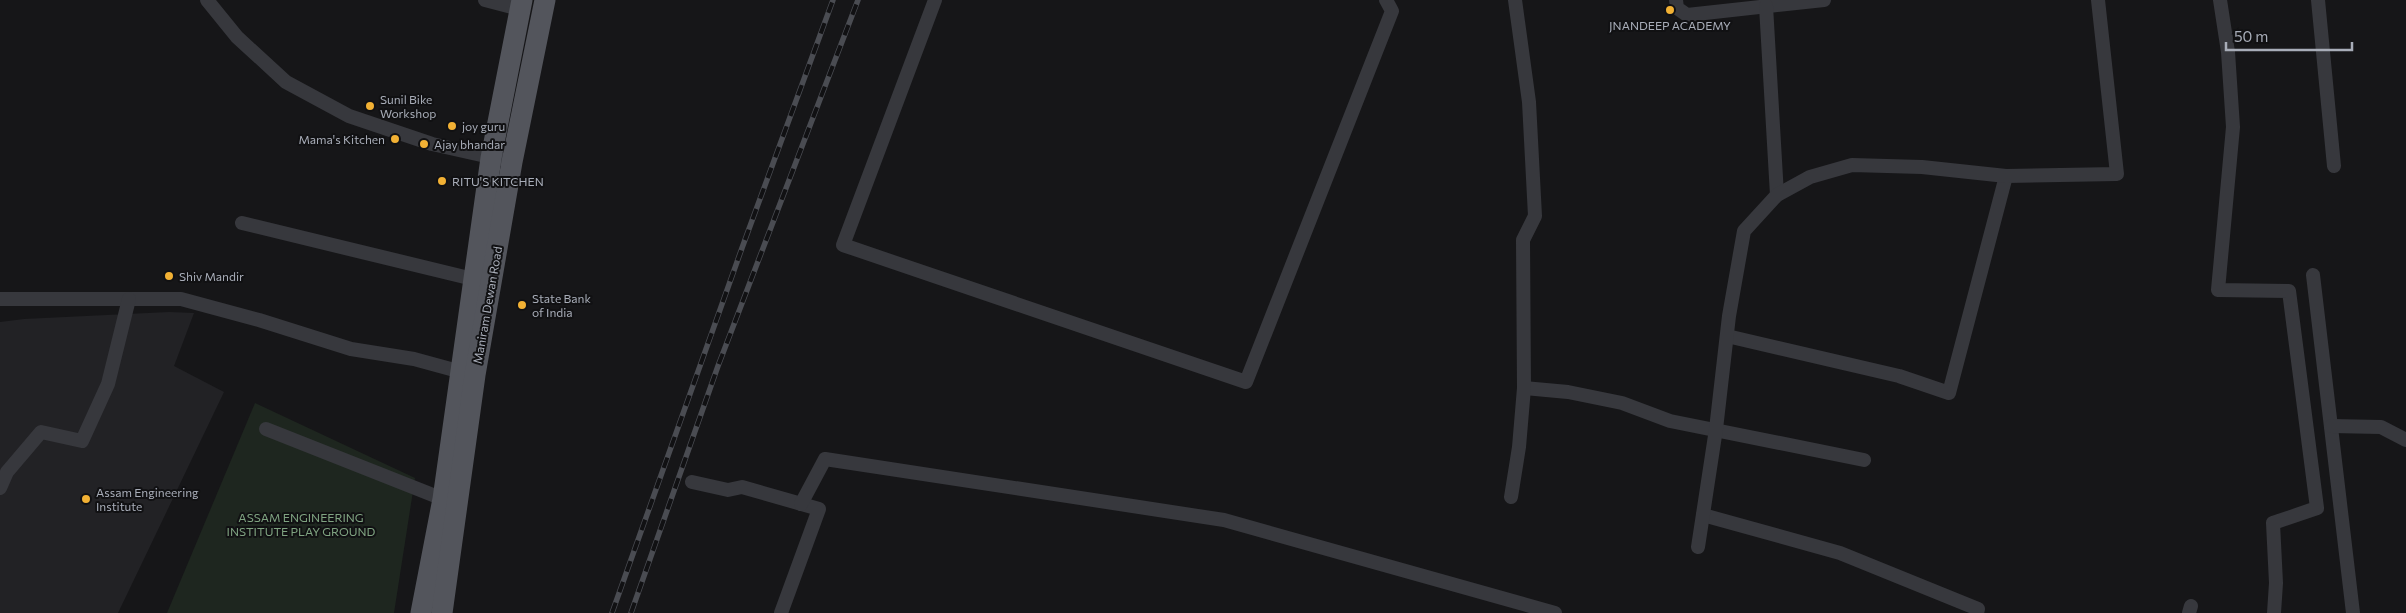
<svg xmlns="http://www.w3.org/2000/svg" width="2406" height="613" font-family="Commissioner,sans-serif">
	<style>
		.built { fill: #222225 }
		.green { fill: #1e261f }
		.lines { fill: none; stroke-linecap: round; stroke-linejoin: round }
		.minor { stroke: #37383d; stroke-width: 14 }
		.primary { stroke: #53555c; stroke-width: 21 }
		.rail-casing { stroke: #4a4c52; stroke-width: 5.5 }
		.rail { stroke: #111113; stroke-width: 4; stroke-dasharray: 11; stroke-linecap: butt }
		.poi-dot { fill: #f2b134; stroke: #111113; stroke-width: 2 }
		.labels { text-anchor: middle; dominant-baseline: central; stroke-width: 4; stroke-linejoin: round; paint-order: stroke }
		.poi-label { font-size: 12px; fill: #a8adb8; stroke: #111113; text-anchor: start }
		.street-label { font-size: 12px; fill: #a8adb8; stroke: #111113 }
		.park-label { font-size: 12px; fill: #7fa381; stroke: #111113 }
	</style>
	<rect width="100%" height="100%" fill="#161618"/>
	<path class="built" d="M169,312L194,313L174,366L224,392L118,613H0V322L24,319Z"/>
	<path class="green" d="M255,403L415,478L394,613H167Z"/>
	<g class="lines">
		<g class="minor">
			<path d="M207,0L237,37L286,82L349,116L432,144L499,159"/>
			<path d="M485,0L519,9"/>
			<path d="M935,0L843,245L1246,382L1392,11L1386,0"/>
			<path d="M1676,0L1677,8L1687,15L1824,0"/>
			<path d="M2220,0L2228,52L2233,127L2218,290L2289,291L2317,508L2273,523L2276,583L2274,613"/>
			<path d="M2318,0L2334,166"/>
			<path d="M1766,6L1777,195"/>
			<path d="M242,223L473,279"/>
			<path d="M2313,275L2353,613"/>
			<path d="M0,299H181L259,320L351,349L414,359L469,374"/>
			<path d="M1727,336L1899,376L1949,393L2006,176"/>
			<path d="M1524,388L1568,392L1622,403L1670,421L1864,460"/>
			<path d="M2331,426L2381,427L2406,440"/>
			<path d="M266,429L443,499"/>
			<path d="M692,482L728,490L742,487L819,509L781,613"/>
			<path d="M0,488L7,472L41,432L82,441L108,384L129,299"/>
			<path d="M1511,497L1519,447L1524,388L1523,240L1535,216L1529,102L1515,0"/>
			<path d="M801,504L825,459L1224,520L1555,613"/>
			<path d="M1703,515L1840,553L1978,609L1977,613"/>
			<path d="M1698,547L1716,429L1729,316L1744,231L1777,195L1810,177L1852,165L1922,167L2006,176L2117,174L2098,0"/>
			<path d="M2189,613L2191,606"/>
		</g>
		<g class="primary">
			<path d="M421,613L443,499L491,158L522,0"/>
			<path d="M442,613L475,375L512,162L545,0"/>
		</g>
		<g class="rail-casing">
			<g id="rail">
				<path d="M612,613L742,248L833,0"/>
				<path d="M631,613L718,366L858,0"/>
			</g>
		</g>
		<use href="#rail" class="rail"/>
	</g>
	<g class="poi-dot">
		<circle cx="1670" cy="10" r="5"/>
		<circle cx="370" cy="106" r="5"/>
		<circle cx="452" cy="126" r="5"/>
		<circle cx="395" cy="139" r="5"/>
		<circle cx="424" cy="144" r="5"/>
		<circle cx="442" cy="181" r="5"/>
		<circle cx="169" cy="276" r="5"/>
		<circle cx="522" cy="305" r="5"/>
		<circle cx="86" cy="499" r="5"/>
	</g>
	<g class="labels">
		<g class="poi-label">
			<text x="1670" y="25" text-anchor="middle">JNANDEEP ACADEMY</text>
			<text x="380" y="99">Sunil Bike<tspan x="380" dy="14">Workshop</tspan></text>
			<text x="462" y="126">joy guru</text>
			<text x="385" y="139" text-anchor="end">Mama's Kitchen</text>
			<text x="434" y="144">Ajay bhandar</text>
			<text x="452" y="181">RITU'S KITCHEN</text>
			<text x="179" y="276">Shiv Mandir</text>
			<text x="532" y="298">State Bank<tspan x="532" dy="14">of India</tspan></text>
			<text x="96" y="492">Assam Engineering<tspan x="96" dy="14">Institute</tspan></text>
		</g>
		<g class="street-label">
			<text transform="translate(487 305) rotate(-80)">Maniram Dewan Road</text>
		</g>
		<g class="park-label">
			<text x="301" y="517">ASSAM ENGINEERING<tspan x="301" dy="14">INSTITUTE PLAY GROUND</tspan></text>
		</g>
	</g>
	<path d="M2226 42v8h126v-8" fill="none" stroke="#a8adb8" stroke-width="2.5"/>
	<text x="2234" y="42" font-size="15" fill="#a8adb8" stroke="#111113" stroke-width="4" paint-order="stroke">50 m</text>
</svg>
